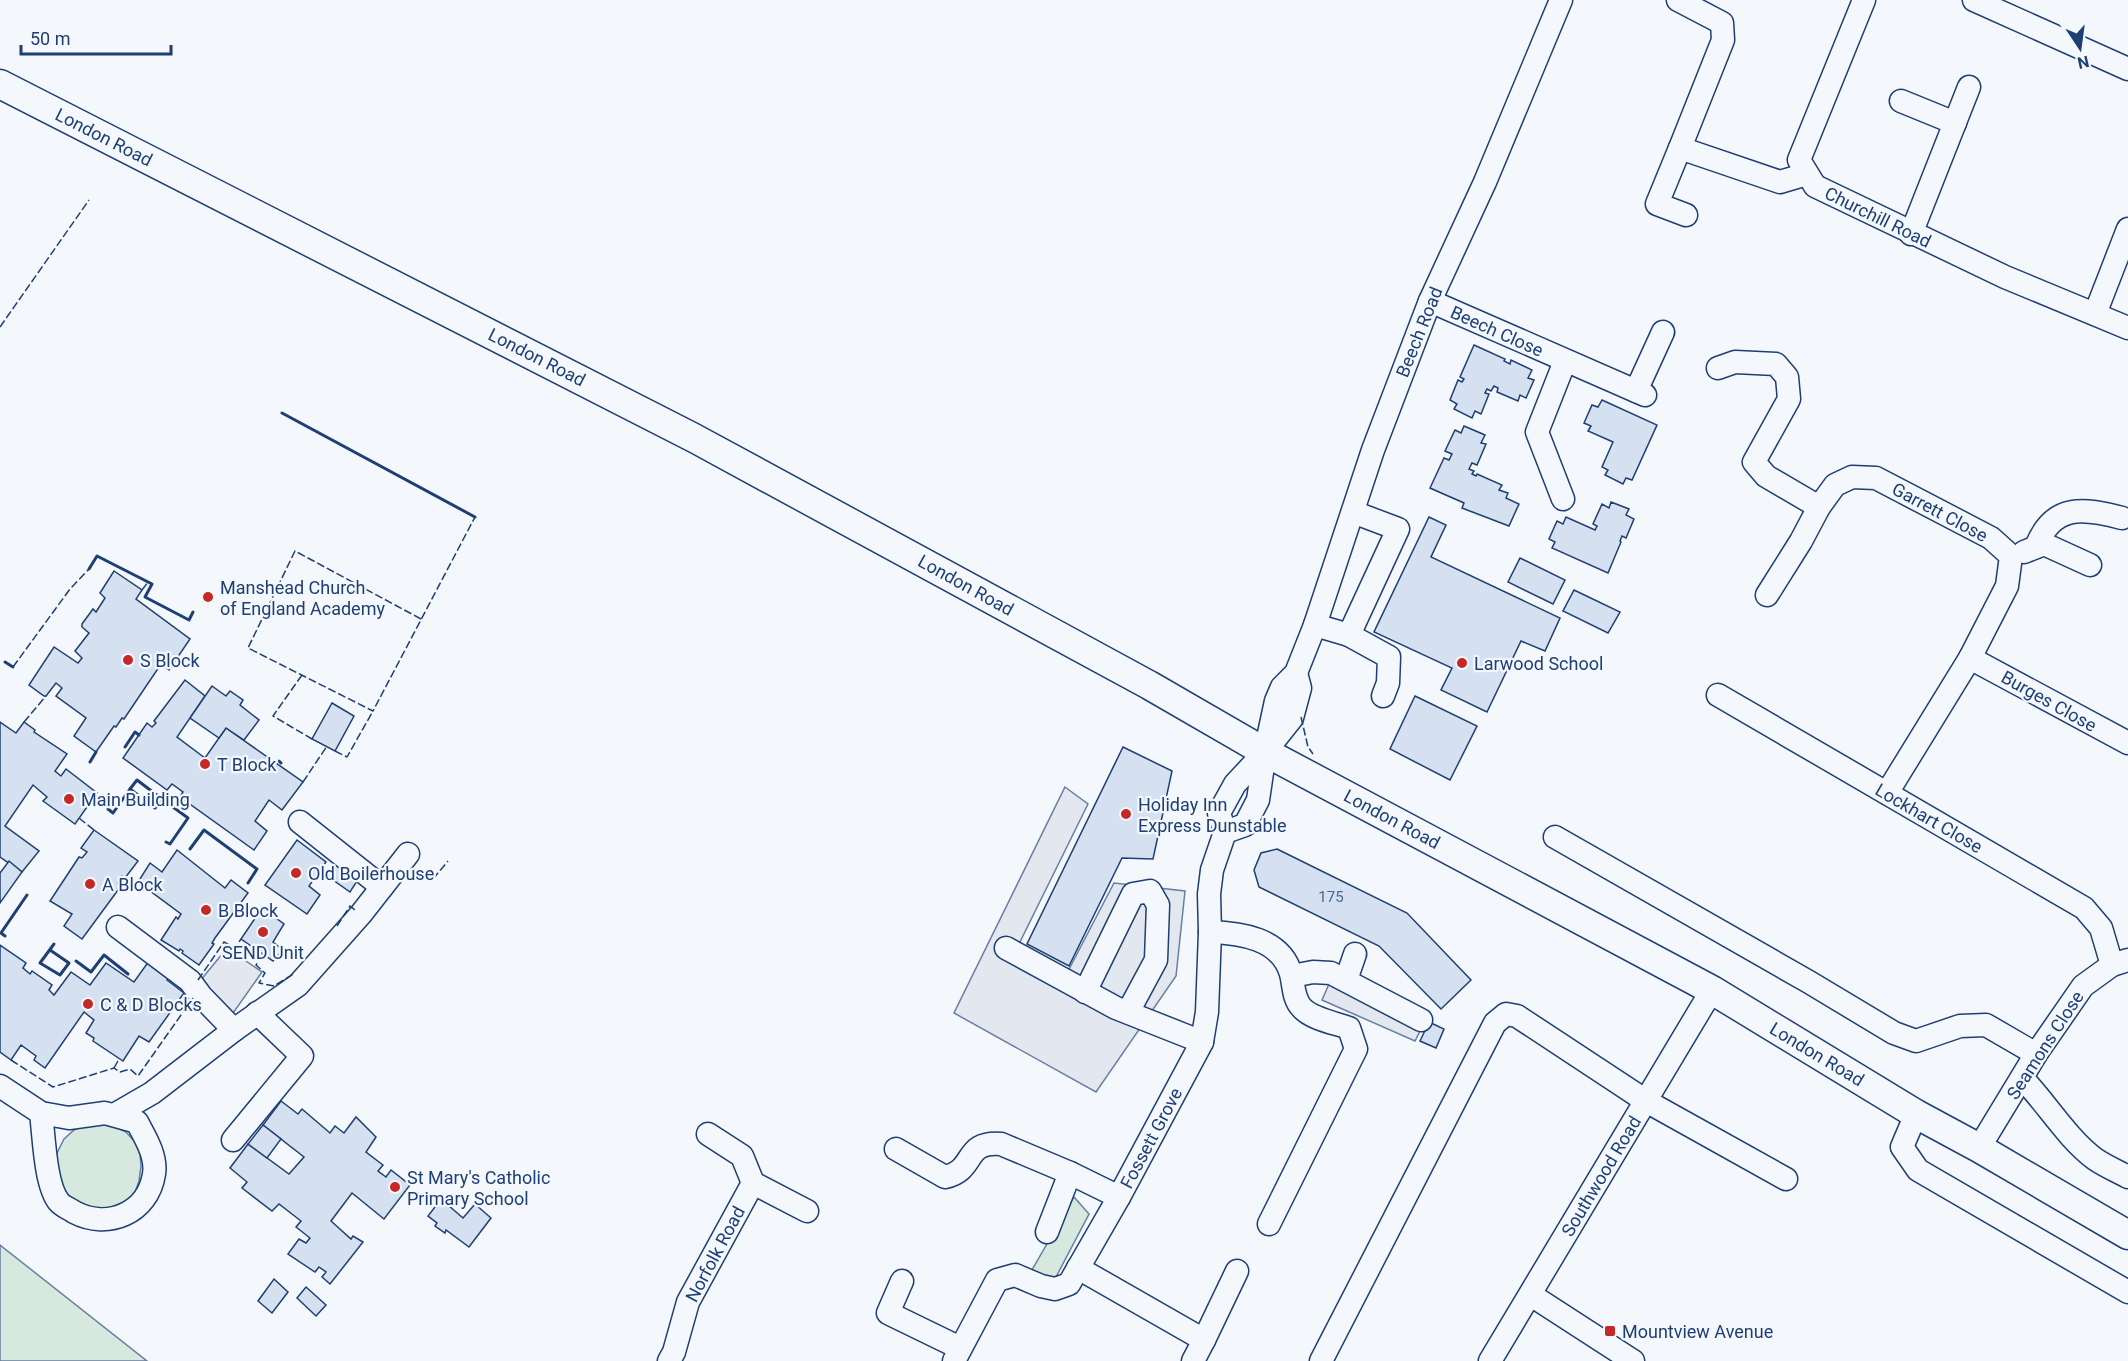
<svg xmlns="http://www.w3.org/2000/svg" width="2128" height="1361" font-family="Roboto,sans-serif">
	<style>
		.green { fill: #d7e8df; stroke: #687fa3; stroke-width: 1.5 }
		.parking { fill: #e3e8f0; stroke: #687fa3; stroke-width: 1.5 }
		.building { fill: #d5e0f0; stroke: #1d3f73; stroke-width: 1.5 }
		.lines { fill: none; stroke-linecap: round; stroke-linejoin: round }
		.minor-casing { stroke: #1d3f73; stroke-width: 25 }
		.major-casing { stroke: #1d3f73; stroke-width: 31 }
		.minor { stroke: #f4f7fb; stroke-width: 22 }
		.major { stroke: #f4f7fb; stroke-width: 28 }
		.fence { stroke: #1d3f73; stroke-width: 1.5; stroke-dasharray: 8 3; stroke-linecap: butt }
		.wall { stroke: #1d3f73; stroke-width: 3 }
		.poi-dot { fill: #c62828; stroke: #f4f7fb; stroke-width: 2 }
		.labels { text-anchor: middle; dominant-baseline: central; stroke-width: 4.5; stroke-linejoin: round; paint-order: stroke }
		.number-label { font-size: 15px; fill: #4b6792 }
		.street-label { font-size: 18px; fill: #1d3f73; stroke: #f4f7fb }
		.poi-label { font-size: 18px; fill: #1d3f73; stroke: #f4f7fb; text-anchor: start }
	</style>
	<rect width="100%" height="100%" fill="#f4f7fb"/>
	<g class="green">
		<path d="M99,1124L114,1126L126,1132L136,1143L140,1154L141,1166L139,1181L134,1195L126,1204L105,1211L65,1199L54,1164L57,1153L64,1139L74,1130L85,1125Z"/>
		<path d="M1074,1197L1089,1214L1056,1277L1050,1278L1032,1270Z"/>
		<path d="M0,1245L147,1361H0Z"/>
	</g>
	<g class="parking">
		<path d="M1065,787L1088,804L1018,946L1067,973L1114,883L1185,891L1176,976L1096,1092L954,1013Z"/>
		<path d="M227,948L262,972L231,1016L200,981Z"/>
		<path d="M1329,984L1422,1027L1415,1041L1322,1000Z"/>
	</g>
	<g class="building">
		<path d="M1474,345L1505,359L1504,361L1510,364L1511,360L1532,370L1528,378L1534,380L1526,398L1520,395L1518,401L1497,392L1498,388L1494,386L1491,391L1487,389L1485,393L1489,394L1481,414L1475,411L1472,418L1454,409L1457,404L1450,400L1458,380L1462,382L1464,379L1460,377Z"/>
		<path d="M1602,400L1657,425L1632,480L1626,478L1623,484L1605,475L1608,470L1602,467L1613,442L1588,431L1591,426L1584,423L1592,405L1598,407Z"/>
		<path d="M1464,426L1485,435L1481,443L1486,444L1477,465L1472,463L1469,469L1474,471L1472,474L1476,476L1477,474L1502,485L1499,490L1508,493L1506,498L1519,504L1509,526L1462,508L1464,503L1430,488L1444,458L1449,460L1452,454L1445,451L1455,430L1461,433Z"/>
		<path d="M1611,502L1629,509L1626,515L1634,519L1626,538L1622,536L1620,541L1621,542L1608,573L1552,548L1555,542L1549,539L1557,521L1563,524L1566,517L1595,530L1597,526L1593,524L1602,504L1609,508Z"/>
		<path d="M1429,517L1446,525L1431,557L1560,618L1545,651L1521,641L1487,712L1441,690L1452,668L1374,632Z"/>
		<path d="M1520,558L1565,580L1553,604L1508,582Z"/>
		<path d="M114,571L142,590L136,599L190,639L169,670L161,664L124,719L122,718L116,727L114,726L96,752L74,736L86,718L56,696L62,688L56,683L46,696H44L29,685L54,647L78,663L82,658L75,651L89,633L82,627V624L93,609L96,612L105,598L100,593Z"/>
		<path d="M1574,590L1620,612L1608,633L1563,611Z"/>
		<path d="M185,680L205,696L177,737L205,758L226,728L303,782L282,810L269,800L255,821L267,831L254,850L180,797L183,792L172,784L167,790L123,758L147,723L152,727L156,723L154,721Z"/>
		<path d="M212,686L226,696L230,691L243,700L240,705L259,720L244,740L226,728L219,738L190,718Z"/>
		<path d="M1415,696L1477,726L1450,780L1390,749Z"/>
		<path d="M332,703L354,716L335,751L312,739Z"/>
		<path d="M0,722L16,733L24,722L35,730L34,732L67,754L55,771L61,776L66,769L97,793L75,824L43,801L47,797L33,785L5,826L39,851L22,872L0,857Z"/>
		<path d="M1123,747L1172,771L1153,859L1122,858L1069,966L1027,944Z"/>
		<path d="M94,830L138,861L125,878L122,876L118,883L121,886L82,939L64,926L72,914L50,901L79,857L82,858L87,852L81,848Z"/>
		<path d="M297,840L326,862L309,886L320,895L307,914L265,885Z"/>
		<path d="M1277,849L1407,913L1471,980L1441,1009L1379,946L1259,887L1254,870L1261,853Z"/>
		<path d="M177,850L225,888L231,880L248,893L215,938L212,943L214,944L199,965L182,953L183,951L180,949L179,951L161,940L176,917L178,919L181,914L138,882L150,863L162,872Z"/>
		<path d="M9,861L22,872L0,903V873Z"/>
		<path d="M336,861L359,878L350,892L326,875Z"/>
		<path d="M262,908L284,924L273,942L283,950L273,961L241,939Z"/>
		<path d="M0,945L26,963L23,968L30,974L32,971L52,985L49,990L54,995L71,972L90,985L106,963L134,982L149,961L170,977L167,980L184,993L149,1042L139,1036L123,1061L93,1041L94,1038L86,1033L94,1020L84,1012L45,1068L34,1060L36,1056L21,1045L11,1060L0,1052Z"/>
		<path d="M1429,1022L1444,1029L1436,1048L1420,1041Z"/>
		<path d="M281,1101L298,1114L302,1109L330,1133L335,1126L344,1133L356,1117L376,1137L366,1152L383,1165L378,1171L386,1177L391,1170L410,1185L384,1219L352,1193L331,1221L351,1239L353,1236L363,1242L330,1284L322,1277L326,1272L319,1267L315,1272L288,1254L299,1239L306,1243L310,1238L296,1227L301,1221L279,1204L272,1211L242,1188L247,1182L230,1168L248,1144L289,1174L304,1157L263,1125Z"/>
		<path d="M263,1125L281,1139L267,1158L248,1144Z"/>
		<path d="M441,1199L463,1218L475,1204L491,1218L469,1247L446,1230L445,1233L435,1226L437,1223L428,1216Z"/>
		<path d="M274,1279L288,1292L272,1313L258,1301Z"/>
		<path d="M306,1287L326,1305L316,1316L297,1298Z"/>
	</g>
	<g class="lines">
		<g class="minor-casing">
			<g id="minor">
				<path d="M1678,0L1722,23L1723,40L1680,148"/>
				<path d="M1864,0L1799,160L1815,186L2005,277L2128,328"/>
				<path d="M1974,0L2128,69"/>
				<path d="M1901,101L1955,123"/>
				<path d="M1686,215L1657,204L1680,148L1780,182L1807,174"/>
				<path d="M1911,234L1969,87"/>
				<path d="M1430,301L1645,395"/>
				<path d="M2095,314L2128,229"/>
				<path d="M1718,368L1735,362L1776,364L1787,377L1789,399L1754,462L1766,476L1819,507"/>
				<path d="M1636,391L1663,332"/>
				<path d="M1563,499L1537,432L1565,361"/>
				<path d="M2036,547C2053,503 2084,508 2122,518"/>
				<path d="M2024,552L2044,544L2090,565"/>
				<path d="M1767,595L1801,541L1819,507L1835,485L1852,477L1876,478L1991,538L2011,556L2007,586L1970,658L1887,793"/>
				<path d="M1315,625L1349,635L1398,529L1353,512"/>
				<path d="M1349,635L1389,657L1388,683L1383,696"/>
				<path d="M1970,658L2128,743"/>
				<path d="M1718,695L2084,908L2101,928L2112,965"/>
				<path d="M300,822L382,887"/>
				<path d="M1225,832L1245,825L1258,800L1265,752L1276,701L1282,687L1296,673L1315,625L1373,450L1430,301L1485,182L1561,0"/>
				<path d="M1555,837L1809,982L1894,1033L1916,1041L1960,1026L1986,1025L2036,1054"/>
				<path d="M118,927L190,981L201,996L234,1030"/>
				<path d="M1210,932C1240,933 1281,938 1291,974C1294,985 1293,999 1302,1008C1312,1019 1335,1023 1349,1028L1356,1049L1269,1224"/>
				<path d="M1006,948L1116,1008L1202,1042"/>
				<path d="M1292,976L1313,972L1331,973L1421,1020"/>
				<path d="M1346,980L1355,954"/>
				<path d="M1085,992L1133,894L1150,891L1158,905L1156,960L1128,1012"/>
				<path d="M2023,1079C2047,1104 2067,1138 2095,1159C2105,1166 2117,1171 2128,1177"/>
				<path d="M0,1086L41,1113L69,1118L105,1113L137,1122C145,1137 157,1156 154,1174C148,1213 108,1230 74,1212C70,1209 62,1206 59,1202C45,1185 44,1136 41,1113"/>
				<path d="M1916,1114L1902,1147L1918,1170L2128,1292"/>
				<path d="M114,1115L152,1093L234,1030L298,985L361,914L408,854"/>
				<path d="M708,1134L742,1156L753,1183L807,1211"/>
				<path d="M233,1140L302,1056L257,1013"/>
				<path d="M1979,1148L2036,1054L2083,986L2112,965L2128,960"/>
				<path d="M896,1149L945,1177C977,1170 962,1141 1001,1144L1070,1173L1119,1197"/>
				<path d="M1047,1232L1070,1173"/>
				<path d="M1078,1268L1204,1340L1193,1361"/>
				<path d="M902,1281L888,1313L960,1348"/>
				<path d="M1531,1295L1633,1361"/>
				<path d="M1204,1340L1237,1271"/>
				<path d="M669,1361L674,1352L688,1302L753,1183"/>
				<path d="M954,1361L997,1280L1015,1275L1041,1286L1055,1289L1069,1284L1119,1197L1202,1042L1207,1012L1210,932L1209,894L1212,870L1225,832L1219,813L1235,784L1265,752L1292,718L1300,688L1296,673"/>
				<path d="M1321,1361L1495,1023L1506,1014L1517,1016L1646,1101L1786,1179"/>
				<path d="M1490,1361L1712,990"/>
			</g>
		</g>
		<g class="major-casing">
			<path id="major" d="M0,84L694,438L1149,685L1265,752L1712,990L1916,1114L1979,1148L2128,1235"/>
		</g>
		<use href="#minor" class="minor"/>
		<use href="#major" class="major"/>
		<g class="fence">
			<path d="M0,327L89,200"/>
			<path d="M142,590L148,582"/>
			<path d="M421,619L295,551L248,648L373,711L475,517"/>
			<path d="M13,667L70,589L89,569"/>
			<path d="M302,675L273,716L312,739"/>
			<path d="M1301,717L1308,747L1313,754"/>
			<path d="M24,722L46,696"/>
			<path d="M335,751L347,757L373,711"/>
			<path d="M303,782L327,746"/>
			<path d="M79,818L94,830"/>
			<path d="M433,879L448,861"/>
			<path d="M337,926L350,906L355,910"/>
			<path d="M263,954L256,965L265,973L259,983L274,986L295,973"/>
			<path d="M198,980L224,942L235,948L241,939"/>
			<path d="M11,1060L53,1087L114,1068L120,1072L130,1069L138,1076L193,998"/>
			<path d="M114,1068L119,1059"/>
		</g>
		<g class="wall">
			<path d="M282,413L475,517"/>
			<path d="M89,569L97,556L152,584L145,597L189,620L193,612"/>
			<path d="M5,662L13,667"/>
			<path d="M125,747L135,732L139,735"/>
			<path d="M279,761L281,763"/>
			<path d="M90,762L96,752"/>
			<path d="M130,789L137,780L162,799"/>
			<path d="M108,809L113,813L130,789L155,808L162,799L188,818L170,844L166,842"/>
			<path d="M190,849L204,830L257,869L248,883"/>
			<path d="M5,936L1,933L27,895"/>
			<path d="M50,950L69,963L60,975L40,963L54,944"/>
			<path d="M76,961L91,972L104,955L128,974"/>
		</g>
	</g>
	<g class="poi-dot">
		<circle cx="208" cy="597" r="6"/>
		<circle cx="128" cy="660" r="6"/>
		<circle cx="1462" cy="663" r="6"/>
		<circle cx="205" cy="764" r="6"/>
		<circle cx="69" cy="799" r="6"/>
		<circle cx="1126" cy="814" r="6"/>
		<circle cx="296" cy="873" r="6"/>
		<circle cx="90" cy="884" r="6"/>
		<circle cx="206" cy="910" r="6"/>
		<circle cx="263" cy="932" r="6"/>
		<circle cx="88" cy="1004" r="6"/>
		<circle cx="395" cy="1187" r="6"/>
		<rect x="1604" y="1325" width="12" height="12" rx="3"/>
	</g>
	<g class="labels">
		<g class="number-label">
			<text x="1331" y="897">175</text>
		</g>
		<g class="street-label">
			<text transform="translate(104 137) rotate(27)">London Road</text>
			<text transform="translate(1878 217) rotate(26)">Churchill Road</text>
			<text transform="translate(1497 331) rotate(24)">Beech Close</text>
			<text transform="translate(1419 332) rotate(-68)">Beech Road</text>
			<text transform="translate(537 357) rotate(27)">London Road</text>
			<text transform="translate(1940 512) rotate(28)">Garrett Close</text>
			<text transform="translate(966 585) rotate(29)">London Road</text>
			<text transform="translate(2049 701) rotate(29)">Burges Close</text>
			<text transform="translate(1929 818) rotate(30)">Lockhart Close</text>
			<text transform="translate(1392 819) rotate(28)">London Road</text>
			<text transform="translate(2045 1045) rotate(-57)">Seamons Close</text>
			<text transform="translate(1817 1054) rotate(31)">London Road</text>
			<text transform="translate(1151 1138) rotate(-62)">Fossett Grove</text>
			<text transform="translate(1601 1176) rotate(-59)">Southwood Road</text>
			<text transform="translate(715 1254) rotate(-62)">Norfolk Road</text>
		</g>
		<g class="poi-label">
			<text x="220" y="587">Manshead Church<tspan x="220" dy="21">of England Academy</tspan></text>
			<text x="140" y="660">S Block</text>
			<text x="1474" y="663">Larwood School</text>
			<text x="217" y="764">T Block</text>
			<text x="81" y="799">Main Building</text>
			<text x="1138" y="804">Holiday Inn<tspan x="1138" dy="21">Express Dunstable</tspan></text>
			<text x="308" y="873">Old Boilerhouse</text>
			<text x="102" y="884">A Block</text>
			<text x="218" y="910">B Block</text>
			<text x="263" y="952" text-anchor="middle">SEND Unit</text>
			<text x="100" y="1004">C &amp; D Blocks</text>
			<text x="407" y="1177">St Mary's Catholic<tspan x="407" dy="21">Primary School</tspan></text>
			<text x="1622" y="1331">Mountview Avenue</text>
		</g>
	</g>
	<g transform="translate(2080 48) rotate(167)" stroke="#f4f7fb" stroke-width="4.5" paint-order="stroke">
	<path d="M0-4.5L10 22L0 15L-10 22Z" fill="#1d3f73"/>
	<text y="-9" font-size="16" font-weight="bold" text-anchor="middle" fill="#1d3f73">N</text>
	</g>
	<path d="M21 45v9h150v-9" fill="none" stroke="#1d3f73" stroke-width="3"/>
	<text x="30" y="45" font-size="18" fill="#1d3f73" stroke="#f4f7fb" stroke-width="4.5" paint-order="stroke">50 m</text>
</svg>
